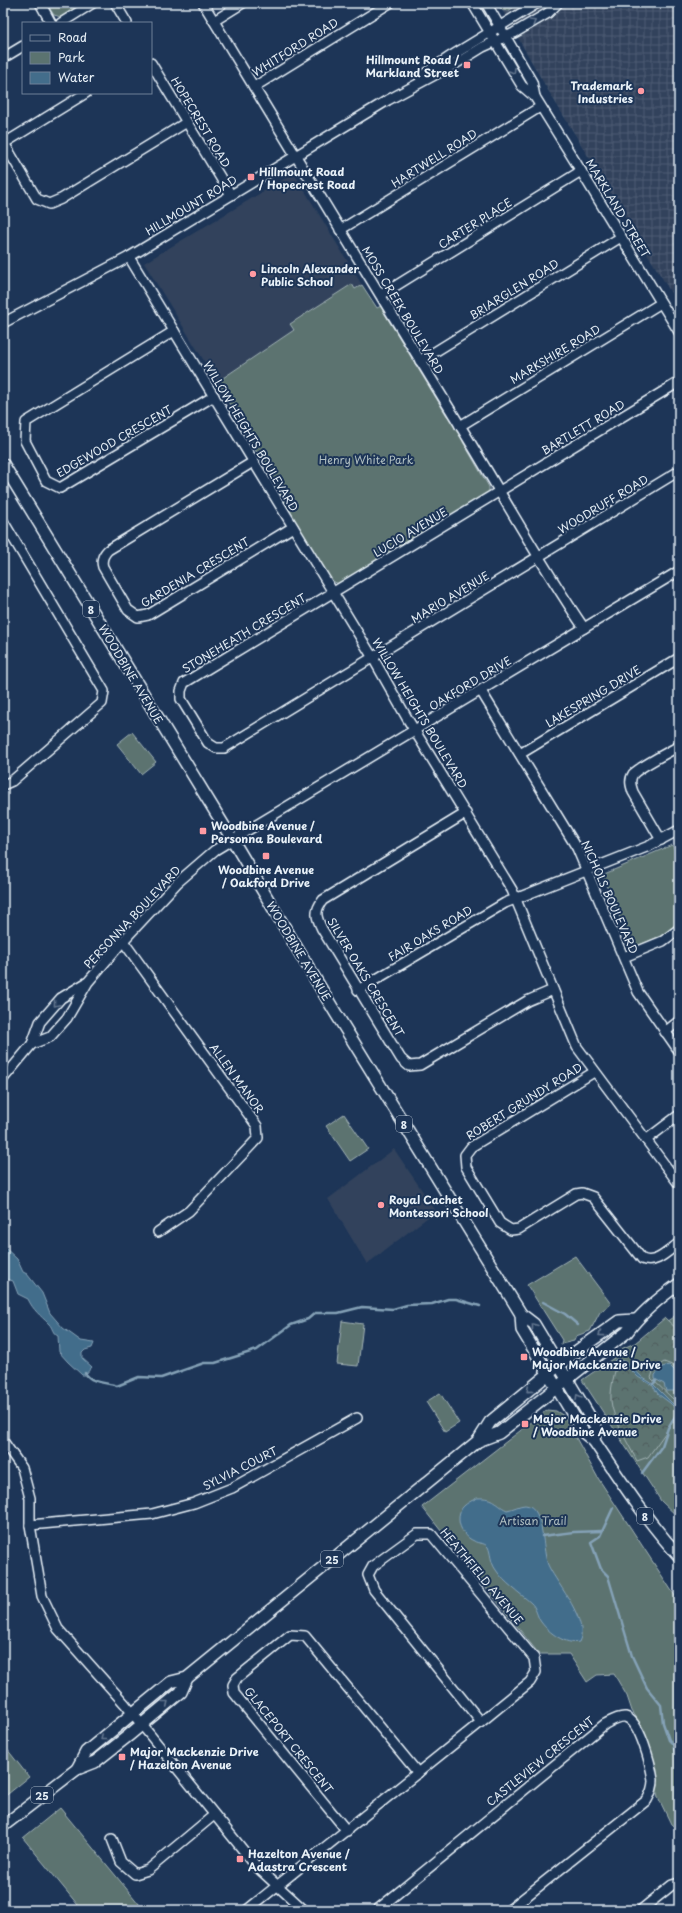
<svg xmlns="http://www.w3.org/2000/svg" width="682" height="1913" font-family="'Playpen Sans',sans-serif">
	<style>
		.built { fill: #30425c }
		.industrial { fill: url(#industrial-grid) }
		.green { fill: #5b7370; stroke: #a2b2b4 }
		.forest { fill: url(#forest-crowns); stroke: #a2b2b4 }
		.water { fill: #436d8b; stroke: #85a2b7 }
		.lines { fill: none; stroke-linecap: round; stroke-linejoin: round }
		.stream { stroke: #85a2b7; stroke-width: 2.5 }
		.minor-casing { stroke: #e8f1f8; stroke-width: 12 }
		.major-casing { stroke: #e8f1f8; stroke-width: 14 }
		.minor { stroke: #1d3557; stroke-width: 9 }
		.major { stroke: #1d3557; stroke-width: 11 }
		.oneway { stroke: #64778f }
		.poi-dot { fill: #ff9aa2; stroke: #1d3557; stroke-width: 1.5 }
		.labels { text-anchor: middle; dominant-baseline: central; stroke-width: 4; stroke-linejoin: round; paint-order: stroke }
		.shield { fill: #1d3557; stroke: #abb9c8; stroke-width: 1 }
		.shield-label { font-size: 10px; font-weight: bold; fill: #e8f1f8 }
		.street-label { font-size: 11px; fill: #e8f1f8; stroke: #1d3557 }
		.poi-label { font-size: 11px; font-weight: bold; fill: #e8f1f8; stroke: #1d3557; text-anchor: start }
		.park-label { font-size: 11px; fill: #b0bfc2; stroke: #1d3557 }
	</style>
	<defs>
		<pattern id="industrial-grid" width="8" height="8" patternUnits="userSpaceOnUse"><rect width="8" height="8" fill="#30425c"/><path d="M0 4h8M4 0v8" fill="none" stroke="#4e5e74"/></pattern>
		<pattern id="forest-crowns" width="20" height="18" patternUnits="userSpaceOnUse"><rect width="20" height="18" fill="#5b7370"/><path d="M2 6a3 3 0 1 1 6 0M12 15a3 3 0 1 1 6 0" fill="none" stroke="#4f5b5b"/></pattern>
	</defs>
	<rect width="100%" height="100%" fill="#1d3557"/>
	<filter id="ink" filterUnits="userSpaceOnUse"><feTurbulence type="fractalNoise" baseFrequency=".025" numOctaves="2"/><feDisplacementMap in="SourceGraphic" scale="8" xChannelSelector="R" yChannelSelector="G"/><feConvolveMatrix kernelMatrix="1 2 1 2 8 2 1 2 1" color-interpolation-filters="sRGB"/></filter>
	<g filter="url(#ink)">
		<g class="built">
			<path d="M294,173L362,285L217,382L144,263Z"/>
			<path d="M394,1149L436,1211L367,1264L328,1199Z"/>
		</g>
		<path class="industrial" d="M521,3H679V306L546,87L502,10L508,11Z"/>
		<g class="green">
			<path d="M46,3H84L61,17L54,15Z"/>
			<path d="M497,3H521L508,11L502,10Z"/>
			<path d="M352,284L355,289L362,285L377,308L383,305L384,306L383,311L447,416L451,418L464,438L463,442L489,487V491L486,494L339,584L332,581L305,537L302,536L289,516L291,513L217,382L294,330L290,324Z"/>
			<path d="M132,732L156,762L141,774L117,744Z"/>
			<path d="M672,845L679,856V923L663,935L632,948L602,875Z"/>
			<path d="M344,1114L368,1149L350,1161L326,1126Z"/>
			<path d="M575,1256L611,1304L600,1312L590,1331L576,1336L574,1341L561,1344L562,1340L527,1285Z"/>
			<path d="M679,1313V1518L661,1501L582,1380Z"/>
			<path d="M342,1321L363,1324L358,1366L337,1364Z"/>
			<path d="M440,1393L459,1423L445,1432L426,1402Z"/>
			<path d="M547,1410L556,1411L564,1416L598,1478L679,1602V1831L671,1824L658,1797L640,1723L632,1711L627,1696L614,1674L597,1675L587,1682L569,1654H539L422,1507Z"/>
			<path d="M3,1744L29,1777L3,1798Z"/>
			<path d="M60,1808L144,1910H82L23,1838Z"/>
		</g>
		<path class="forest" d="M665,1318L679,1331V1375L672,1365L664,1362L654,1369L651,1378L673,1399H679V1423L673,1422L648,1457L637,1461C630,1447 612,1417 611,1401C610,1384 617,1365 621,1349L635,1343Z"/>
		<g class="water">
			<path d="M3,1246L17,1259L23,1272L27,1274L42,1293L50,1313L63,1328L81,1341L94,1343L92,1348L85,1350L82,1353V1358L92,1367L85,1375H82L68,1362L59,1352L58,1336C52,1333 53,1328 49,1324C40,1315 33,1310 28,1299L18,1294L13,1281L3,1278Z"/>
			<path d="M616,1359L626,1362L643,1378L653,1384L679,1410V1412L670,1403L658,1394L653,1386L638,1377L624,1363L614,1361Z"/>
			<path d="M669,1365L679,1375V1398L674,1391H666L664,1384L655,1379V1375L662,1367Z"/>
			<path d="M477,1498C495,1497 494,1504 507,1510C513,1509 520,1505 525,1505C546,1506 541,1553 549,1567C558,1585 590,1622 579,1642C566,1645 549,1633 541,1622C537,1617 536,1607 531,1603C519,1592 505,1584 496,1570C490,1562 491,1553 488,1547C484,1542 478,1544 474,1541C466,1538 459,1528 459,1520C458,1507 467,1503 477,1498Z"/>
		</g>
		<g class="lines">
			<g class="stream">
				<path d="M543,1302L565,1314L578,1325"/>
				<path d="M85,1373C92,1384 107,1382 117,1386L139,1377L161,1378L204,1363H215L257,1350L291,1325L308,1319L315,1313H338L362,1307L393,1309L407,1305L432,1304L448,1299H456L480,1306"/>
				<path d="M653,1384L656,1381"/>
				<path d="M642,1473L662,1446L668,1428L678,1411"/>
				<path d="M613,1508L600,1536L591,1542L601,1569L608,1576L632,1656L647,1688L661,1705L663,1723L669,1740L673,1744L675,1753L679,1758"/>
				<path d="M542,1536L574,1532L602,1531"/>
			</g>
			<g class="minor-casing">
				<g id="minor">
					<path d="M40,3L51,23"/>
					<path d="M115,3L127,23"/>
					<path d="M203,3C288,143 373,284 459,424C501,492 539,562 584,628"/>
					<path d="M472,3L522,86L535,97L581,171L679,332"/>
					<path d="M486,3L532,82L535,97"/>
					<path d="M214,21L243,3"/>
					<path d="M61,23L93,3"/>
					<path d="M3,58L23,46"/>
					<path d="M151,63L231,195"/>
					<path d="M420,77L451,56L538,3"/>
					<path d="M254,87L390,3"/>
					<path d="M4,143L37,199L49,204L61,199L187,122"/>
					<path d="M3,144L86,93"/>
					<path d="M340,230L540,107"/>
					<path d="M129,257L373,658L407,718L512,890L577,1047L679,1184"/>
					<path d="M381,295L581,171"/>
					<path d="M3,323L129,257L388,100L457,63L483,47L514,33L548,13L558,3"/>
					<path d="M174,331L26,422L25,441L46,481L60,488L214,396"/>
					<path d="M420,361L621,237"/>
					<path d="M679,382L184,683L181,691V699L208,743L216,748H224L679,471"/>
					<path d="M460,426L661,303"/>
					<path d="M253,462L108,550C103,555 101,561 103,567L128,610L138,617L148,615L293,527"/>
					<path d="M3,521L104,691L102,703L12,781L3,785"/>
					<path d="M481,691L577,848L638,992L679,1051"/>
					<path d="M520,754L679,658"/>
					<path d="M466,813L323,900C314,911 316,917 322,929L401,1059L409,1066L420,1065L527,1001L553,990"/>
					<path d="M661,840L633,792C631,786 629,780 633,774C639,767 669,752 679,746"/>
					<path d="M123,941L257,1126L258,1138L189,1211L158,1232"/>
					<path d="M624,957L663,941L679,929"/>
					<path d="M358,990L505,903L649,846L679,830"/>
					<path d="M665,1032L679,1021"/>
					<path d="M32,1044L50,1037L67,1018L88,982L123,941L178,882L215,850L679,571"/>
					<path d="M594,1072L471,1147L465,1155L466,1167L500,1223L511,1230L519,1229L576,1194L582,1193L593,1197L642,1259C656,1265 668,1251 679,1243"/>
					<path d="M3,1079L32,1044L40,1022L61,998L86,983"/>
					<path d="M646,1140L679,1115"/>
					<path d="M3,1441L22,1468L30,1498V1525L42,1596L58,1629L125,1704L256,1866L304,1910"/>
					<path d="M30,1525L152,1514L194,1503L232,1488L357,1418"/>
					<path d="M347,1831L234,1693L233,1685L237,1678L290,1635L305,1636L418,1773"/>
					<path d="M112,1839L121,1862L135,1874L148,1870L214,1815"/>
					<path d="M247,1910L481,1722L530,1682L536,1672L534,1658L431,1534H417L373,1566L368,1575L374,1590L481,1722"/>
					<path d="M377,1910L605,1724C611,1721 619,1716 625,1717C640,1720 651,1766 653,1780C653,1788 651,1793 647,1800L509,1910"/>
					<path d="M641,1910L672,1885L679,1883"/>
				</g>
			</g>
			<g class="major-casing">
				<g id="major">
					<path d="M3,464L232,839L335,1012L521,1314L534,1324L596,1427L594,1441"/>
					<path d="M521,1314L522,1330L584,1433L594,1441C621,1481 646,1520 679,1556"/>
					<path d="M478,1441L490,1422L570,1356L619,1321L635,1320"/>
					<path d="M77,1769L86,1752L171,1682L187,1678L478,1441L499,1433L627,1332C641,1313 659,1298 679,1284"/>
					<path d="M3,1826L77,1769L95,1762L128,1736L181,1692L187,1678"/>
				</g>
			</g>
			<use href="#minor" class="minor"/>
			<use href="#major" class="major"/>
		</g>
		<defs><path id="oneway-chevron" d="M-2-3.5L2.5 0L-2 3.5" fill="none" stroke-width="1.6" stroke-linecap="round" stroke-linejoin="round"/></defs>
		<g class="oneway">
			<use href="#oneway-chevron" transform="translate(533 22) rotate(-31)"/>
			<use href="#oneway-chevron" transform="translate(513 71) rotate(59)"/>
			<use href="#oneway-chevron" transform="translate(56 1004) rotate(130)"/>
			<use href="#oneway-chevron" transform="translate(534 1326) rotate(-128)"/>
			<use href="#oneway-chevron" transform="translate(601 1334) rotate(144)"/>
			<use href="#oneway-chevron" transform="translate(529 1390) rotate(140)"/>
			<use href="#oneway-chevron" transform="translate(578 1397) rotate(-121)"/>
			<use href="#oneway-chevron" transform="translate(166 1703) rotate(-39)"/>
			<use href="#oneway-chevron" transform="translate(103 1738) rotate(141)"/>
		</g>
	</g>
	<g class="poi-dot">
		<rect x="463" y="61" width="8" height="8" rx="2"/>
		<circle cx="641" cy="91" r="4"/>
		<rect x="247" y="173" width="8" height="8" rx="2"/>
		<circle cx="253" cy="274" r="4"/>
		<rect x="199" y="827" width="8" height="8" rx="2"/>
		<rect x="262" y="852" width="8" height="8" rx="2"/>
		<circle cx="381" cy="1205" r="4"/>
		<rect x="520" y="1353" width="8" height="8" rx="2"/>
		<rect x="521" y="1420" width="8" height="8" rx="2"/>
		<rect x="118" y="1753" width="8" height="8" rx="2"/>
		<rect x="236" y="1855" width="8" height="8" rx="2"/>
	</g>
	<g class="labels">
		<g class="shield">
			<rect x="83" y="601" width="16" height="16" rx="3"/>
			<rect x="396" y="1116" width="16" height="16" rx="3"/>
			<rect x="637" y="1508" width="16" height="16" rx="3"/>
			<rect x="321" y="1551" width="22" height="16" rx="3"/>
			<rect x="31" y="1787" width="22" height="16" rx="3"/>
		</g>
		<g class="shield-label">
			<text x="91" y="609">8</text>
			<text x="404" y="1124">8</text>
			<text x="645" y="1516">8</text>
			<text x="332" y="1559">25</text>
			<text x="42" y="1795">25</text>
		</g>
		<g class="street-label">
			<text transform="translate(295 47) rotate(-32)">WHITFORD ROAD</text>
			<text transform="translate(201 122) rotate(59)">HOPECREST ROAD</text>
			<text transform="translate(434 158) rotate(-32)">HARTWELL ROAD</text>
			<text transform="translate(191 205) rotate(-31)">HILLMOUNT ROAD</text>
			<text transform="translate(618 208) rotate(59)">MARKLAND STREET</text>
			<text transform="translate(475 223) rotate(-32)">CARTER PLACE</text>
			<text transform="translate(514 289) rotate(-32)">BRIARGLEN ROAD</text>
			<text transform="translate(403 310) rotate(59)">MOSS CREEK BOULEVARD</text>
			<text transform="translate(555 354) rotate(-31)">MARKSHIRE ROAD</text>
			<text transform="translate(583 427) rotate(-31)">BARTLETT ROAD</text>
			<text transform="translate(251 436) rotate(59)">WILLOW HEIGHTS BOULEVARD</text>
			<text transform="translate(114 441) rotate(-30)">EDGEWOOD CRESCENT</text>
			<text transform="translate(603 504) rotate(-31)">WOODRUFF ROAD</text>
			<text transform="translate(410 532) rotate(-31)">LUCIO AVENUE</text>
			<text transform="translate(195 572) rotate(-31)">GARDENIA CRESCENT</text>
			<text transform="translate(450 597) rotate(-31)">MARIO AVENUE</text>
			<text transform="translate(244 633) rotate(-31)">STONEHEATH CRESCENT</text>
			<text transform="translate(131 674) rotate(59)">WOODBINE AVENUE</text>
			<text transform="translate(470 683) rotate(-31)">OAKFORD DRIVE</text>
			<text transform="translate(593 696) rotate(-31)">LAKESPRING DRIVE</text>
			<text transform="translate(420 713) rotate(59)">WILLOW HEIGHTS BOULEVARD</text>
			<text transform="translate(610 897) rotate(66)">NICHOLS BOULEVARD</text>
			<text transform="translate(132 917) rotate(-47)">PERSONNA BOULEVARD</text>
			<text transform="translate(430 933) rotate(-31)">FAIR OAKS ROAD</text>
			<text transform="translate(299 951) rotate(59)">WOODBINE AVENUE</text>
			<text transform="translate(366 977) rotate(59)">SILVER OAKS CRESCENT</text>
			<text transform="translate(237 1078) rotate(54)">ALLEN MANOR</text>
			<text transform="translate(524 1101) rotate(-32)">ROBERT GRUNDY ROAD</text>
			<text transform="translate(240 1468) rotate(-27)">SYLVIA COURT</text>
			<text transform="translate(482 1576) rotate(50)">HEATHFIELD AVENUE</text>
			<text transform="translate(289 1740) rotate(51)">GLACEPORT CRESCENT</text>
			<text transform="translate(540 1761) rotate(-39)">CASTLEVIEW CRESCENT</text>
		</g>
		<g class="poi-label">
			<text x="459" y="59" text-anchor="end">Hillmount Road /<tspan x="459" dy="13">Markland Street</tspan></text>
			<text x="633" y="85" text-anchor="end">Trademark<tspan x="633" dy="13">Industries</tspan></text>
			<text x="259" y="171">Hillmount Road<tspan x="259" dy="13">/ Hopecrest Road</tspan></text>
			<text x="261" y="268">Lincoln Alexander<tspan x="261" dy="13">Public School</tspan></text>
			<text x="211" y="825">Woodbine Avenue /<tspan x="211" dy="13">Personna Boulevard</tspan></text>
			<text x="266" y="869" text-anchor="middle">Woodbine Avenue<tspan x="266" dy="13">/ Oakford Drive</tspan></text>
			<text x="389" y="1199">Royal Cachet<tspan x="389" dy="13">Montessori School</tspan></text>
			<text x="532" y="1351">Woodbine Avenue /<tspan x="532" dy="13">Major Mackenzie Drive</tspan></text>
			<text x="533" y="1418">Major Mackenzie Drive<tspan x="533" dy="13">/ Woodbine Avenue</tspan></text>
			<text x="130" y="1751">Major Mackenzie Drive<tspan x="130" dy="13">/ Hazelton Avenue</tspan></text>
			<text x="248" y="1853">Hazelton Avenue /<tspan x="248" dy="13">Adastra Crescent</tspan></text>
		</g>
		<g class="park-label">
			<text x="366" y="459">Henry White Park</text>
			<text x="533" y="1520">Artisan Trail</text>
		</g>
	</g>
	<rect width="682" height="1913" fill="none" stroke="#1d3557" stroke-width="16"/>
	<rect x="8" y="8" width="666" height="1897" fill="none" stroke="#e8f1f8" stroke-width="1.5" filter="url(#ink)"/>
	<rect x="22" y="22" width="130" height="72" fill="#1d3557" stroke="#6e8097"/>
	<rect x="30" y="35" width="20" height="6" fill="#1d3557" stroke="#6e8097"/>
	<text x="58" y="42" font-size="12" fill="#e8f1f8">Road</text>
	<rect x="30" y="52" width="20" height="12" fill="#5b7370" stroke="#6e8097"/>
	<text x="58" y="62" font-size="12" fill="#e8f1f8">Park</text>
	<rect x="30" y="72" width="20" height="12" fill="#436d8b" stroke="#6e8097"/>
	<text x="58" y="82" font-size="12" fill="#e8f1f8">Water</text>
</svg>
